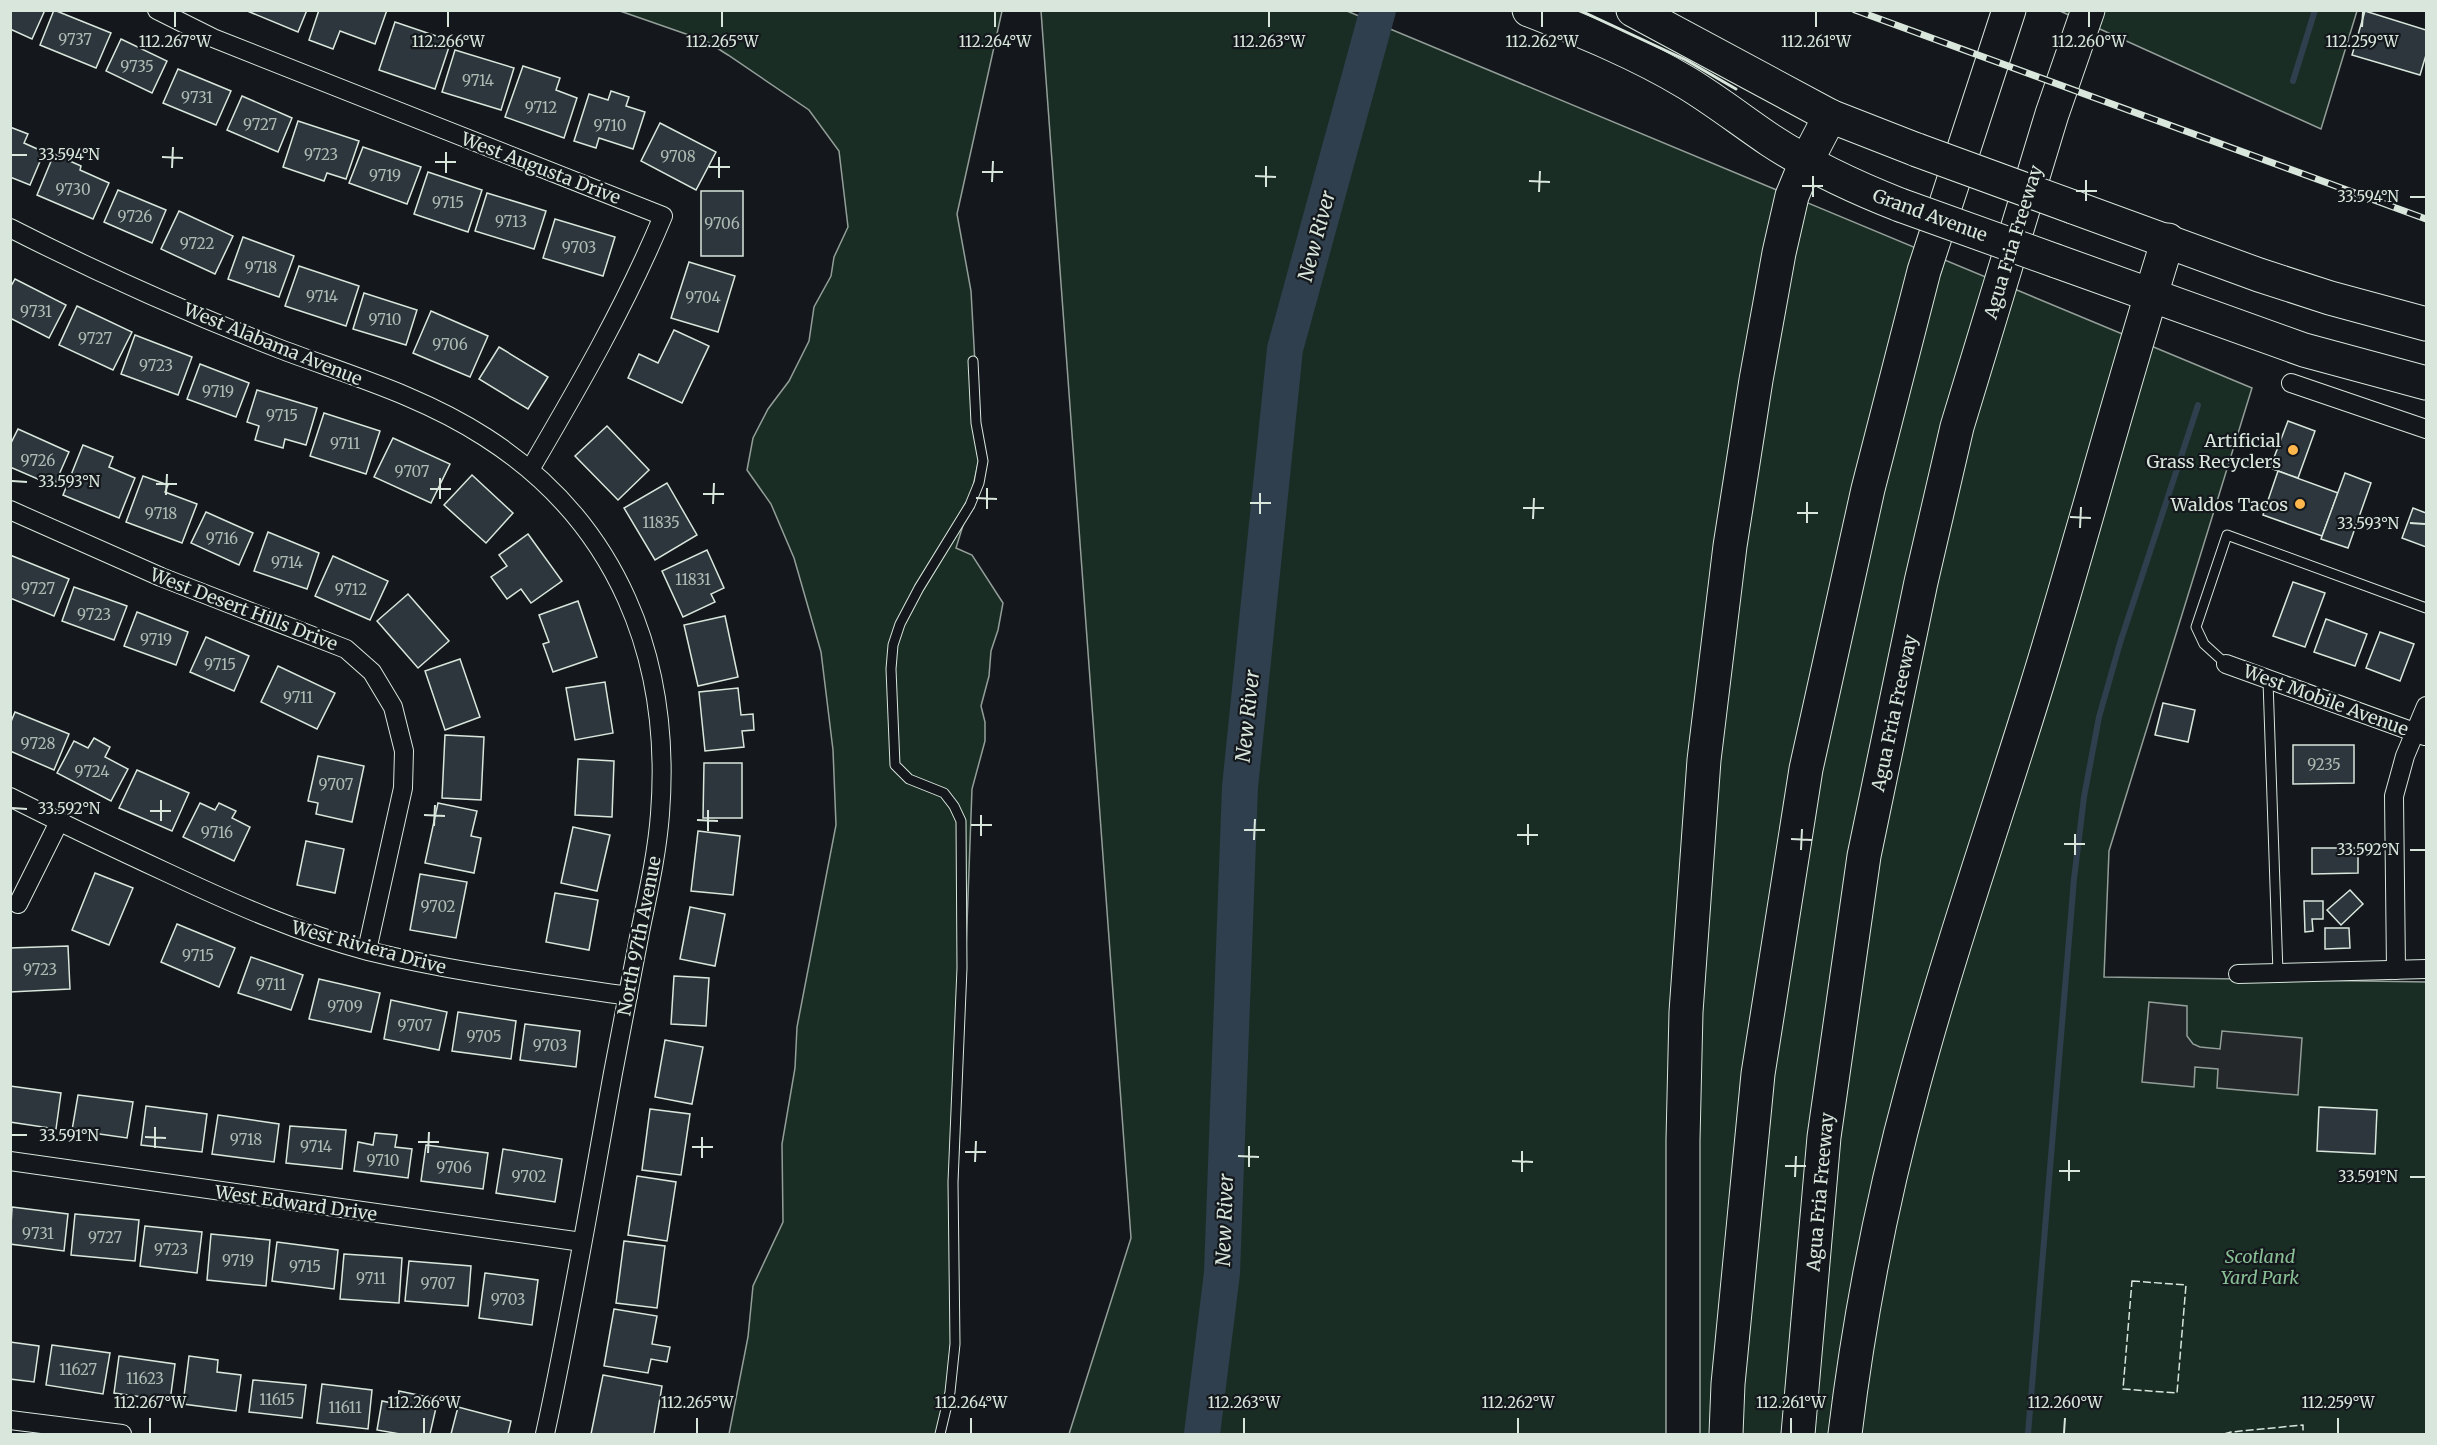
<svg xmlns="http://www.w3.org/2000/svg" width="2437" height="1445" font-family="Merriweather,serif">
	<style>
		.green { fill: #1a2d24; stroke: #939e99; stroke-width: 1.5 }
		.parking { fill: #24282b; stroke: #939e99; stroke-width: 1.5 }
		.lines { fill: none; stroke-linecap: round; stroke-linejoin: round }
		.stream { stroke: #2f3f4d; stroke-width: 6 }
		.river { stroke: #2f3f4d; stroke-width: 36 }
		.building { fill: #2c363c; stroke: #d8e6dc; stroke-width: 1.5 }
		.lane-casing { stroke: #d8e6dc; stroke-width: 11 }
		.street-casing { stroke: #d8e6dc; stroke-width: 20 }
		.highway-casing { stroke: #d8e6dc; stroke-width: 35 }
		.lane { stroke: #14181c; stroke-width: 9 }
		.street { stroke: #14181c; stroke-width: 18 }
		.highway { stroke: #14181c; stroke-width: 33 }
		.rail-casing { stroke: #d8e6dc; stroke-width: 7 }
		.rail { stroke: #14181c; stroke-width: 4.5; stroke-dasharray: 14; stroke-linecap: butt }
		.highway-bridge-casing { stroke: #d8e6dc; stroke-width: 35; stroke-linecap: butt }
		.highway-bridge { stroke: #14181c; stroke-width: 33 }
		.fence { stroke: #d8e6dc; stroke-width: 1.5; stroke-dasharray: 8 3; stroke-linecap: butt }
		.wall { stroke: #d8e6dc; stroke-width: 3 }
		.ticks { fill: none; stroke: #d8e6dc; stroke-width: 2 }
		.poi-dot { fill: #ffb74d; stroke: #14181c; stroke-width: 2 }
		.labels { text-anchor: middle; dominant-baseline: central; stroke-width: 4.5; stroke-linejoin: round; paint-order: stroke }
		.number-label { font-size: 15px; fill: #adbab4 }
		.street-label { font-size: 18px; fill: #d8e6dc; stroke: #14181c }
		.poi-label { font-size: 18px; fill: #d8e6dc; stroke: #14181c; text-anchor: end }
		.park-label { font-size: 18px; font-style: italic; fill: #8ac095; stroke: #14181c }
		.water-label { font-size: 20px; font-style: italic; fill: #d8e6dc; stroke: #14181c }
		.ticks-label { font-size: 15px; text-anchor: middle; fill: #d8e6dc; stroke: #14181c; stroke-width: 4.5; stroke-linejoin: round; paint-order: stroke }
	</style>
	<rect width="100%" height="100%" fill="#14181c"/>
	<g class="green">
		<path d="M620,11H1002L957,214L971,291L980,455L968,509L956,548L972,555L1003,603L998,630L991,651L989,676L981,706L985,722V741L972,789L952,1328L945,1406L938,1434H729L748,1337L753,1286L783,1222L782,1144L795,1068L797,1027L836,825L833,750L821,652L794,558L771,504L747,470L753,438L768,409L789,381L809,341L814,307L831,276L834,257L848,227L839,151L809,110L728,55L706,41Z"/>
		<path d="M1041,11H1347L2252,388L2109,851L2104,977L2426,982V1434H1069L1131,1238Z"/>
		<path d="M2060,11H2357L2321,129Z"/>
	</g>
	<path class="parking" d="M2149,1002L2187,1006V1036L2193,1044L2200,1047L2220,1049L2222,1031L2302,1038L2298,1095L2217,1088L2218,1069L2195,1067L2194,1087L2142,1082Z"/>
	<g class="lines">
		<g class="stream">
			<path d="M2293,81L2315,10"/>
			<path d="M2028,1434L2074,879L2084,797L2099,717L2120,643L2198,405"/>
		</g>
		<path class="river" d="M1202,1434L1222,1273L1240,787L1285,349L1378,10"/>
	</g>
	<g class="building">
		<path d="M10,10H45L32,39L10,29Z"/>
		<path d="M54,10L111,33L96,68L40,45Z"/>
		<path d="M245,10H307L298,32Z"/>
		<path d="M319,10H387L375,44L340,31L333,49L309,40Z"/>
		<path d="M2365,11L2426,30V55L2420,75L2352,55Z"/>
		<path d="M395,22L451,41L435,89L379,70Z"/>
		<path d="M121,39L167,61L152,93L106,71Z"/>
		<path d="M455,50L514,68L501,110L442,92Z"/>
		<path d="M523,66L560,78L556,90L577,98L564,138L505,117Z"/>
		<path d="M178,69L231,91L216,125L163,103Z"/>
		<path d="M611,91L629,97L626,106L645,112L633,149L599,138L596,148L574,141L589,94L608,100Z"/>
		<path d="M242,96L292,118L278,152L227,130Z"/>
		<path d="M298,121L359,141L346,179L327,173L324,181L283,167Z"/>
		<path d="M660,123L716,152L696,190L641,161Z"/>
		<path d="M10,127L28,134L24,143L44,152L30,185L10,177Z"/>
		<path d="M363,147L421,167L407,204L349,183Z"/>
		<path d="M54,154L81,166L80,170L109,183L93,219L37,195Z"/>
		<path d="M428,172L482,190L468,232L414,214Z"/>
		<path d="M118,190L166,210L152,243L104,222Z"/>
		<rect x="701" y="191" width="42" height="65"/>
		<path d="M487,193L546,211L534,249L475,231Z"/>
		<path d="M179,211L233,236L215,274L161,249Z"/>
		<path d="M555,219L615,237L603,276L543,258Z"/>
		<path d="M243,237L294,256L279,297L228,279Z"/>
		<path d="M689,262L735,276L718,332L671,318Z"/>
		<path d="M299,266L359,286L346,326L285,306Z"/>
		<path d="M15,279L66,305L49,338L10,318V288Z"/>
		<path d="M364,293L417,310L406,345L353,329Z"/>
		<path d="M77,306L132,332L113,370L59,345Z"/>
		<path d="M431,311L488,336L470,377L413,353Z"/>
		<path d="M674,330L709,346L682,403L628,378L639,354L658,363Z"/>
		<path d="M135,335L192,357L178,395L121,374Z"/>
		<path d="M499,347L548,377L528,409L479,379Z"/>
		<path d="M200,364L249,383L236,417L187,399Z"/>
		<path d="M257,390L317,408L306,445L285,439L283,448L255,440L259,426L247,422Z"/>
		<path d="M324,413L380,431L366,474L310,456Z"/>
		<path d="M2288,421L2315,431L2298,478L2270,468Z"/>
		<path d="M607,426L649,470L618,500L575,456Z"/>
		<path d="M18,429L69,452L54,486L10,467V445Z"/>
		<path d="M393,438L450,464L431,503L374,477Z"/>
		<path d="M83,445L113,457L109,467L135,478L119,518L63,495Z"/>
		<path d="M2278,471L2338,493L2322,536L2263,515Z"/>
		<path d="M2345,473L2371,483L2348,548L2321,539Z"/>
		<path d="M472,475L513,513L486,543L444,505Z"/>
		<path d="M143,476L168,485L165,492L197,504L182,543L126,522Z"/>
		<path d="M667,483L697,535L655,560L624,508Z"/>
		<path d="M2413,508L2426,513V547L2402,538Z"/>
		<path d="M206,512L253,533L239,565L191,543Z"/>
		<path d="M268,532L319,553L307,589L254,571Z"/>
		<path d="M528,534L562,581L531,603L521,589L507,599L491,577L507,566L499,555Z"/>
		<path d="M707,550L724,588L711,594L715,602L683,617L662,571Z"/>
		<path d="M10,555L69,579L54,616L10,598Z"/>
		<path d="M333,556L388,581L370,620L315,596Z"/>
		<path d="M2293,582L2325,593L2305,647L2273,636Z"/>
		<path d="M74,587L127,606L114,640L62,621Z"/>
		<path d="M408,594L449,641L418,668L377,621Z"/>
		<path d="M578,601L597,657L553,672L543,644L549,642L539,615Z"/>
		<path d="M137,612L188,632L176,665L124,646Z"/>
		<path d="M725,616L738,677L698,686L684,625Z"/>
		<path d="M2326,619L2367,634L2355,666L2314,652Z"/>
		<path d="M2380,632L2414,644L2400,681L2366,668Z"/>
		<path d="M206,637L249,656L234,691L190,672Z"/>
		<path d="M460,659L480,717L445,730L425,671Z"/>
		<path d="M278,666L335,693L317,729L261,702Z"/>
		<path d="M605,682L613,733L575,740L566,688Z"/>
		<path d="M738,688L741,715L753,714L754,730L742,731L744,747L705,751L699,692Z"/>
		<path d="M2163,703L2195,710L2188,742L2155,735Z"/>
		<path d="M15,712L69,734L54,770L10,751V724Z"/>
		<path d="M445,735L484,737L481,800L442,798Z"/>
		<path d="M94,738L110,747L105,757L128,769L111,801L57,773L74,741L88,748Z"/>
		<path d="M2293,745H2354V783L2293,784Z"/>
		<path d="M318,756L364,766L352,822L316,814L318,803L308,801Z"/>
		<path d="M578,759L614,761L612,817L575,815Z"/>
		<path d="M704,763H742V818H703Z"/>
		<path d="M137,770L189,793L172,831L119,808Z"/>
		<path d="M200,803L215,810L219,803L236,811L232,818L250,827L234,861L183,837Z"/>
		<path d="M438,803L477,811L471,836L481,838L474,873L425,863Z"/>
		<path d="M573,827L610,835L597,891L561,883Z"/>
		<path d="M698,831L740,836L733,895L691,891Z"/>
		<path d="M306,841L344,849L335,893L297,885Z"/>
		<path d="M2312,848H2358V873L2312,874Z"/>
		<path d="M95,873L133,888L109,945L72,930Z"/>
		<path d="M420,874L467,882L456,938L410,930Z"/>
		<path d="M2350,890L2363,904L2341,925L2327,910Z"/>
		<path d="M555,893L598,900L589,950L546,942Z"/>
		<path d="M2304,901H2323V919H2312L2313,931L2305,932Z"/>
		<path d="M690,907L725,914L715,966L680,959Z"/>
		<path d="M177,924L235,948L219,987L161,962Z"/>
		<path d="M2325,928H2349L2350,948L2325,949Z"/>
		<path d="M68,946L70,989L10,992V948Z"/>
		<path d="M251,957L303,975L291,1010L238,993Z"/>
		<path d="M674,976L709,978L706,1026L671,1024Z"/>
		<path d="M319,979L380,993L371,1032L309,1019Z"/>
		<path d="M391,1000L447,1012L439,1050L384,1039Z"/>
		<path d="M458,1012L516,1021L511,1059L452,1051Z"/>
		<path d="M525,1024L580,1031L576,1067L520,1060Z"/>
		<path d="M665,1040L703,1047L692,1104L655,1097Z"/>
		<path d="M10,1086L61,1093L56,1129L10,1122Z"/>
		<path d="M78,1095L133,1102L127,1138L72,1130Z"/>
		<path d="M146,1106L207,1114L202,1152L141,1145Z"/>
		<path d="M2319,1107L2377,1110L2375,1154L2317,1151Z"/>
		<path d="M650,1109L690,1114L681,1175L642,1170Z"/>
		<path d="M218,1115L279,1124L274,1162L212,1154Z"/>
		<path d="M290,1126L346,1130L342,1169L286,1163Z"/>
		<path d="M375,1133L397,1135L395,1147L412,1149L408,1178L354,1171L358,1142L373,1145Z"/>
		<path d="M426,1145L488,1153L483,1189L421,1181Z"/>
		<path d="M503,1149L562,1159L555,1202L496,1193Z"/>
		<path d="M637,1176L676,1182L667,1241L628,1235Z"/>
		<path d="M12,1207L68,1214L64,1251L10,1244Z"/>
		<path d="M75,1214L139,1220L135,1261L71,1255Z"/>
		<path d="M145,1226L202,1232L197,1273L140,1266Z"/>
		<path d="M211,1234L270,1240L266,1286L207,1280Z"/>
		<path d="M624,1241L665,1246L657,1308L616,1303Z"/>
		<path d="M277,1242L338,1250L334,1289L272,1281Z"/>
		<path d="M344,1254L402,1258L399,1303L340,1299Z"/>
		<path d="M409,1261L471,1266L468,1306L405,1301Z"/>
		<path d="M485,1273L538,1280L532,1325L479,1318Z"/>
		<path d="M614,1309L657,1316L652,1344L670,1347L667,1362L651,1359L648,1373L604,1366Z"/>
		<path d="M10,1342L39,1346L34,1382L10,1379Z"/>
		<path d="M52,1345L110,1353L103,1394L46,1385Z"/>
		<path d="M119,1356L175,1364L170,1401L114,1393Z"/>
		<path d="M189,1356L218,1360L217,1372L241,1375L236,1411L183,1404Z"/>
		<path d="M603,1375L662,1386L654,1434H591Z"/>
		<path d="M253,1380L306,1385L302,1418L249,1412Z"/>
		<path d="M322,1384L372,1390L368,1429L317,1423Z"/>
		<path d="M399,1391L438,1399L430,1434H400L377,1430L382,1401L397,1404Z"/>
		<path d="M458,1407L511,1421L508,1434H451Z"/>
	</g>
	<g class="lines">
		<g class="lane-casing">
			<g id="lane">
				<path d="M2226,664L2204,644L2196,627L2227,535L2426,608"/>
				<path d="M2268,681L2278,973"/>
				<path d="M940,1434L950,1392L955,1344L953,1182L962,968L961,821L954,806L944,793L909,779L895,765L891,669L893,645L900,624L919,588L970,505L979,483L983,461L976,423L973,361"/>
			</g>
		</g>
		<g class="street-casing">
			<g id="street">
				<path d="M157,10L213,38L663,216C626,305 579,386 531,468"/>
				<path d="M10,228C98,273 188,313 280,349C349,375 422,396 485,437C618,522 672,659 660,814C657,854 648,893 640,932C631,979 622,1026 613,1073C591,1194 571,1315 545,1434"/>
				<path d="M2291,383L2426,429"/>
				<path d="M10,510L161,577L346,649L372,672L393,707L404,751L403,788L367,950"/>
				<path d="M2226,664L2425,736"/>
				<path d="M10,797C63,824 116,849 170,874C234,904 299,933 368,951C454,972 541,983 628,996"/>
				<path d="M18,904L59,822"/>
				<path d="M2396,970L2394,796L2405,756L2426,706"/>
				<path d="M2238,974L2426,969"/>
				<path d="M10,1161L582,1242"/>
				<path d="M10,1420L122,1434"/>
			</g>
		</g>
		<g class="highway-casing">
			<g id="highway">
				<path d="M1529,10C1583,31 1637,53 1687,83C1715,100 1742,121 1770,140C1811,167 1854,187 1900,205"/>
				<path d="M1633,10L1830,116L1917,150"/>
				<path d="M2073,207L2259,275L2330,298L2426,324"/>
				<path d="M2056,261L2304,350L2426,383"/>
				<path d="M1683,1434V1140L1686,1012L1704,760L1730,546L1756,380L1779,253L1792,196L1806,162L1830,116"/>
				<path d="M1726,1434L1728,1384L1758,1074L1806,769L1868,489L1924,271L2009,10"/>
				<path d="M1798,1434L1824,1137L1864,856L1921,582L1957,427L2052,114L2088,10"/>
				<path d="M1845,1434C1859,1318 1882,1200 1913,1086C1949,952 1995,821 2036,688C2082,539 2121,388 2168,240"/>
			</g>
		</g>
		<use href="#lane" class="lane"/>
		<use href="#street" class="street"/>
		<use href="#highway" class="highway"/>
		<g class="rail-casing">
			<path id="rail" d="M1855,10L2426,219"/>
		</g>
		<use href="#rail" class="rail"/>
		<g class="highway-bridge-casing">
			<g id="highway-bridge">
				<path d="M1917,150L2073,207"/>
				<path d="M1900,205L2056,261"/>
			</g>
		</g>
		<use href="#highway-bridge" class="highway-bridge"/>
		<g class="fence">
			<path d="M2132,1281L2186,1285L2177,1393L2123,1389Z"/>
			<path d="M2224,1434L2231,1432L2303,1425V1434H2310"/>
		</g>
		<path class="wall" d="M1579,10L1686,60L1736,89"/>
	</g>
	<path class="ticks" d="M175,27V12M448,27V12M722,27V12M995,27V12M1269,27V12M1542,27V12M1816,27V12M2089,27V12M2362,27L2363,12M12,155H27M162,157L183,158M435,162H456M709,167H730M172,168L173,147M982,172H1003M446,173V152M1255,176L1276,177M719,178V157M1529,181L1550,182M992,182L993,161M1802,186H1823M1266,187V166M2076,191H2097M1539,192L1540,171M1813,197V176M2410,197H2425M2086,201V180M12,481L27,482M156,484H177M430,489H451M703,494H724M166,495L167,474M976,498L997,499M440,499V478M1250,503H1271M713,504L714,483M1523,508H1544M987,509V488M1797,513H1818M1260,514V493M2070,517L2091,518M1533,519L1534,498M1807,523V502M2410,523L2425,524M2080,528L2081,507M12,808L27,809M150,811H171M424,815L445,816M697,820L718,821M161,821V800M971,825H992M434,826L435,805M1244,830H1265M708,831V810M1517,835H1538M981,836V815M1791,839L1812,840M1254,840L1255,819M2064,844H2085M1528,845V824M1801,850L1802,829M2410,850H2425M2075,855V834M12,1135H27M145,1137L166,1138M418,1142H439M692,1147H713M155,1148V1127M965,1152H986M428,1153L429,1132M1238,1156L1259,1157M702,1158V1137M1512,1161L1533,1162M975,1162L976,1141M1785,1166H1806M1249,1167V1146M2059,1171H2080M1522,1172V1151M1795,1177L1796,1156M2410,1177H2425M2069,1181V1160M150,1433V1418M424,1433V1418M697,1433V1418M971,1433V1418M1244,1433V1418M1518,1433V1418M1791,1433V1418M2064,1433L2065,1418M2338,1433V1418"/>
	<g class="poi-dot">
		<circle cx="2293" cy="450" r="6"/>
		<circle cx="2300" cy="504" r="6"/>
	</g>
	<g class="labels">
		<g class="number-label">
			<text x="75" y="39">9737</text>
			<text x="137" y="66">9735</text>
			<text x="478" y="80">9714</text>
			<text x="197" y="97">9731</text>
			<text x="541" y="107">9712</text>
			<text x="260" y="124">9727</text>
			<text x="610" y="125">9710</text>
			<text x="321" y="154">9723</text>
			<text x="678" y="156">9708</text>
			<text x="385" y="175">9719</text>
			<text x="73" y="189">9730</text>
			<text x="448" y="202">9715</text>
			<text x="135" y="216">9726</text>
			<text x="511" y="221">9713</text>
			<text x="722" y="223">9706</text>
			<text x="197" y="243">9722</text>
			<text x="579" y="247">9703</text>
			<text x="261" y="267">9718</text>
			<text x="322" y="296">9714</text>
			<text x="703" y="297">9704</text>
			<text x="36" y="311">9731</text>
			<text x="385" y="319">9710</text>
			<text x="95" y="338">9727</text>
			<text x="450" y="344">9706</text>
			<text x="156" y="365">9723</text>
			<text x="218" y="391">9719</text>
			<text x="282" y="415">9715</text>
			<text x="345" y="443">9711</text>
			<text x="38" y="460">9726</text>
			<text x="412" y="471">9707</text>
			<text x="161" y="513">9718</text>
			<text x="661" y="522">11835</text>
			<text x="222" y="538">9716</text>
			<text x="287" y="562">9714</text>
			<text x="693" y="579">11831</text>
			<text x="38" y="588">9727</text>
			<text x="351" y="589">9712</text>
			<text x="94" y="614">9723</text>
			<text x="156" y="639">9719</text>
			<text x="220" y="664">9715</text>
			<text x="298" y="697">9711</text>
			<text x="38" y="743">9728</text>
			<text x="2324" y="764">9235</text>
			<text x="92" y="771">9724</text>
			<text x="336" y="784">9707</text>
			<text x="217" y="832">9716</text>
			<text x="438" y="906">9702</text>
			<text x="198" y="955">9715</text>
			<text x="40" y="969">9723</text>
			<text x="271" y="984">9711</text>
			<text x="345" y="1006">9709</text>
			<text x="415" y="1025">9707</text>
			<text x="484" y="1036">9705</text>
			<text x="550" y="1045">9703</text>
			<text x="246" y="1139">9718</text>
			<text x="316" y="1146">9714</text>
			<text x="383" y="1160">9710</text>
			<text x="454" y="1167">9706</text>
			<text x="529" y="1176">9702</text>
			<text x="38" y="1233">9731</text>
			<text x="105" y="1237">9727</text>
			<text x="171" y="1249">9723</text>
			<text x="238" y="1260">9719</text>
			<text x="305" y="1266">9715</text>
			<text x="371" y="1278">9711</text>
			<text x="438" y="1283">9707</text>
			<text x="508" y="1299">9703</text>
			<text x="78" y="1369">11627</text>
			<text x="145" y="1378">11623</text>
			<text x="277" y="1399">11615</text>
			<text x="345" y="1407">11611</text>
		</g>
		<g class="street-label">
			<text transform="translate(541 168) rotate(21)">West Augusta Drive</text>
			<text transform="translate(1930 215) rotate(20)">Grand Avenue</text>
			<text transform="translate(2013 242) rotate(-73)">Agua Fria Freeway</text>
			<text transform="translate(273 344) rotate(22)">West Alabama Avenue</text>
			<text transform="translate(244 609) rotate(21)">West Desert Hills Drive</text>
			<text transform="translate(2326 700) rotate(20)">West Mobile Avenue</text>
			<text transform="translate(1894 713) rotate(-78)">Agua Fria Freeway</text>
			<text transform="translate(639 936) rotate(-79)">North 97th Avenue</text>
			<text transform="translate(369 947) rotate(15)">West Riviera Drive</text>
			<text transform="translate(1820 1192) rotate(-85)">Agua Fria Freeway</text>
			<text transform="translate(296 1203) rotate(8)">West Edward Drive</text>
		</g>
		<g class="poi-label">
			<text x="2281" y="440">Artificial<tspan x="2281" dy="21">Grass Recyclers</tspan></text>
			<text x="2288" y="504">Waldos Tacos</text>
		</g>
		<g class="park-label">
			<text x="2260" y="1256">Scotland<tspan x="2260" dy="21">Yard Park</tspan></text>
		</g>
		<g class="water-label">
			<text transform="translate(1316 236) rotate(-75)">New River</text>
			<text transform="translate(1247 716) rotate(-84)">New River</text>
			<text transform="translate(1224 1220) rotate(-88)">New River</text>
		</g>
	</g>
	<g class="ticks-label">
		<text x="175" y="47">112.267°W</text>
		<text x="448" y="47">112.266°W</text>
		<text x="722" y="47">112.265°W</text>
		<text x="995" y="47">112.264°W</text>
		<text x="1269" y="47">112.263°W</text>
		<text x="1542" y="47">112.262°W</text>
		<text x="1816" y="47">112.261°W</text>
		<text x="2089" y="47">112.260°W</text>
		<text x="2362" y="47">112.259°W</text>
		<text x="69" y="160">33.594°N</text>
		<text x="2368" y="202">33.594°N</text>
		<text x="69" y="487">33.593°N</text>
		<text x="2368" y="529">33.593°N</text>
		<text x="69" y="814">33.592°N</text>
		<text x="2368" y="855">33.592°N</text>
		<text x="69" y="1141">33.591°N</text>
		<text x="2368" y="1182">33.591°N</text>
		<text x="150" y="1408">112.267°W</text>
		<text x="424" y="1408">112.266°W</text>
		<text x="697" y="1408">112.265°W</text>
		<text x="971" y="1408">112.264°W</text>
		<text x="1244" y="1408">112.263°W</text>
		<text x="1518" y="1408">112.262°W</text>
		<text x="1791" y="1408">112.261°W</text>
		<text x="2065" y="1408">112.260°W</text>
		<text x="2338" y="1408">112.259°W</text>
	</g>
	<rect width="2437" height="1445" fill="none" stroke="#d8e6dc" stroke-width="24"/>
</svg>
